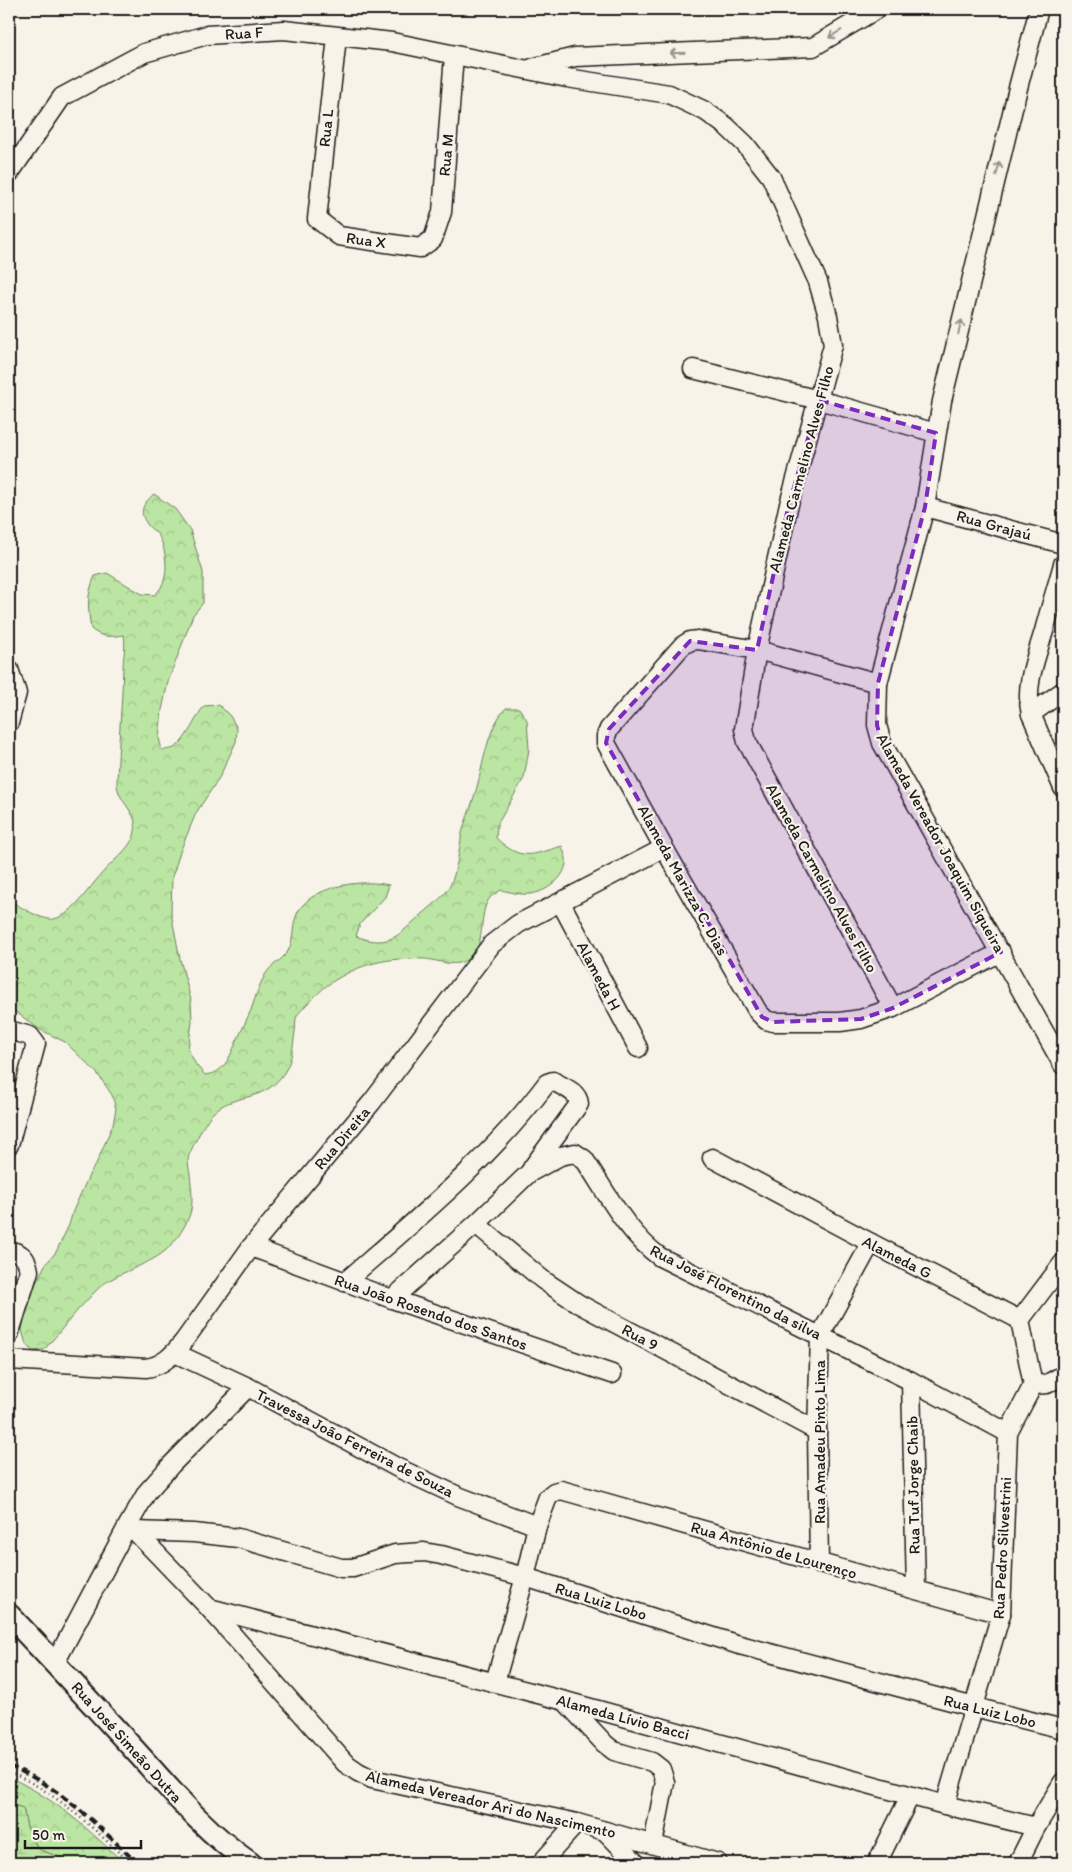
<svg xmlns="http://www.w3.org/2000/svg" width="1072" height="1872" font-family="Itim,sans-serif">
	<style>
		.forest { fill: url(#forest-crowns); stroke: #6c805f }
		.wetland { fill: url(#wetland-marsh); stroke: #6c805f }
		.lines { fill: none; stroke-linecap: round; stroke-linejoin: round }
		.minor-casing { stroke: #1c1c1c; stroke-width: 21 }
		.major-casing { stroke: #1c1c1c; stroke-width: 25 }
		.path { stroke: #1c1c1c; stroke-width: 2.5; stroke-dasharray: 1 4; stroke-linecap: butt }
		.minor { stroke: #f7f3e8; stroke-width: 18 }
		.major { stroke: #f7f3e8; stroke-width: 21 }
		.rail { stroke: #1c1c1c; stroke-width: 4; stroke-dasharray: 8 4; stroke-linecap: butt }
		.oneway { stroke: #94928c }
		.marked { fill: #7b2cbf; fill-opacity: 0.2; stroke: #7b2cbf; stroke-width: 4; stroke-dasharray: 10 6; stroke-linejoin: round }
		.labels { text-anchor: middle; dominant-baseline: central; stroke-width: 4.5; stroke-linejoin: round; paint-order: stroke }
		.street-label { font-size: 16px; fill: #1c1c1c; stroke: #f7f3e8 }
	</style>
	<defs>
		<pattern id="forest-crowns" width="20" height="18" patternUnits="userSpaceOnUse" patternTransform="scale(1.25)"><rect width="20" height="18" fill="#bbe5a2"/><path d="M2 6a3 3 0 1 1 6 0M12 15a3 3 0 1 1 6 0" fill="none" stroke="#a0c48b"/></pattern>
		<pattern id="wetland-marsh" width="20" height="14" patternUnits="userSpaceOnUse" patternTransform="scale(1.25)"><rect width="20" height="14" fill="#bbe5a2"/><path d="M1 5h8M5 5V1M11 12h8M15 12V8" fill="none" stroke="#a0c48b"/></pattern>
	</defs>
	<rect width="100%" height="100%" fill="#f7f3e8"/>
	<filter id="ink" filterUnits="userSpaceOnUse"><feTurbulence type="fractalNoise" baseFrequency=".02" numOctaves="2"/><feDisplacementMap in="SourceGraphic" scale="10" xChannelSelector="R" yChannelSelector="G"/><feConvolveMatrix kernelMatrix="1 2 1 2 8 2 1 2 1" color-interpolation-filters="sRGB"/></filter>
	<g filter="url(#ink)">
		<g class="forest">
			<path d="M154,494L175,509L190,530L203,572V603L193,615L168,682L162,710L159,738L162,750C166,750 171,749 174,748C186,742 196,716 204,706L219,705L230,716L237,728L236,742L219,778L196,813L180,852L172,878L171,913L180,959L191,1000L192,1022L188,1049L196,1065L205,1075C210,1074 216,1073 219,1070C227,1064 231,1054 235,1045C240,1033 246,1022 251,1010C255,998 259,985 265,975C271,964 282,961 288,951C295,939 291,923 299,910C315,885 362,879 389,885L385,897L360,924L356,936C382,946 394,941 413,922C422,914 443,898 449,888C457,872 459,850 462,833C465,821 470,811 473,800C483,772 485,730 506,708H519L527,720L529,749L524,778L497,825L496,838C521,862 532,855 562,846C563,850 565,854 566,858C568,877 546,893 529,894C521,895 510,892 501,890C497,893 492,895 489,899C477,916 488,948 466,960C454,968 438,960 425,959C388,957 360,963 329,984C324,987 299,1011 297,1016C295,1019 296,1026 295,1031C293,1047 292,1064 281,1077C261,1103 232,1093 213,1113C206,1119 193,1146 189,1155C187,1161 189,1168 190,1174C193,1204 195,1212 177,1238C160,1263 129,1267 105,1283C100,1286 95,1292 91,1296C74,1313 60,1332 44,1350L32,1351L25,1341L22,1330L26,1303L45,1265L56,1252L69,1225L73,1211L90,1173L97,1162L113,1124L116,1109L112,1095L97,1073L65,1042L39,1029L9,1007V900C19,906 42,921 54,919C58,918 64,915 67,913C82,900 92,884 105,870C115,859 133,846 135,831C139,812 117,802 117,783C118,745 122,707 123,669C123,657 126,647 124,635C110,637 102,638 91,629C88,608 86,596 95,576L107,573L142,594L155,595C157,592 161,589 162,585C169,573 166,547 158,535C156,531 150,529 147,524C138,511 143,504 154,494Z"/>
			<path d="M9,1777C56,1799 87,1828 124,1863H75L38,1849L27,1827L23,1808L9,1804Z"/>
		</g>
		<path class="wetland" d="M9,1804L23,1808L27,1827L38,1849L75,1863H9Z"/>
		<g class="lines">
			<g class="minor-casing">
				<g id="minor">
					<path d="M1039,9L1019,84L942,401L925,507L878,683L877,725L882,743L1063,1065"/>
					<path d="M337,37L317,219L339,236L420,248L433,239L442,212L454,55"/>
					<path d="M532,68L575,57L813,47L877,9"/>
					<path d="M9,174L62,97L144,53L207,35L284,30L392,42L567,78L669,94L705,111L726,126L745,144L771,177L818,282L828,316L833,345L788,508L757,650L744,729L747,742L893,1008"/>
					<path d="M693,369L819,400L936,433"/>
					<path d="M925,507L1063,544"/>
					<path d="M1063,564C1057,586 1050,608 1044,631C1036,658 1024,686 1031,714L1063,788"/>
					<path d="M9,669L17,693L9,723"/>
					<path d="M878,683L757,650L698,640L690,641L682,646L609,729L606,736V743L664,848L758,1012L766,1020L773,1022H840L861,1019L893,1008L1001,952"/>
					<path d="M1031,714L1063,691"/>
					<path d="M561,903L638,1048"/>
					<path d="M9,1030L30,1036L36,1044L9,1145"/>
					<path d="M712,1158L871,1243L1020,1320L1063,1263"/>
					<path d="M476,1224L543,1280L579,1304L817,1431"/>
					<path d="M251,1247L392,1299L612,1374"/>
					<path d="M9,1250C22,1253 27,1258 29,1271L9,1335"/>
					<path d="M345,1282C416,1220 490,1159 547,1083L553,1081C563,1087 578,1091 579,1104L532,1168"/>
					<path d="M392,1299L476,1224L529,1173L560,1156L575,1153L584,1159C607,1193 626,1232 660,1257L911,1381L1008,1433"/>
					<path d="M175,1353L248,1387L398,1468L458,1496L537,1526"/>
					<path d="M9,1360L146,1368C163,1366 174,1354 184,1341L251,1247L372,1102L492,944L518,924L664,848"/>
					<path d="M911,1381L916,1589"/>
					<path d="M1033,1385L1047,1384L1063,1375"/>
					<path d="M129,1528L135,1531L209,1608L345,1763L358,1772L372,1779L577,1823L718,1863"/>
					<path d="M135,1531L194,1533L238,1538L341,1568H353L395,1554L424,1552L441,1555L525,1577L736,1644L974,1707L1063,1729"/>
					<path d="M819,1564L817,1431L820,1336L871,1243"/>
					<path d="M209,1608L565,1701L945,1805L1036,1827"/>
					<path d="M55,1663L127,1527L147,1492L172,1464L248,1387"/>
					<path d="M495,1682L525,1577L537,1526L548,1497L554,1492L561,1490L1001,1614"/>
					<path d="M565,1701L605,1744L614,1751L652,1762L661,1769L665,1782L653,1844"/>
					<path d="M945,1805L1001,1614L1008,1433L1033,1385L1020,1320"/>
					<path d="M605,1831L636,1863"/>
					<path d="M541,1863L577,1823"/>
					<path d="M877,1863L910,1796"/>
					<path d="M1018,1863L1036,1827L1063,1782"/>
				</g>
			</g>
			<g class="major-casing">
				<path id="major" d="M9,1615C54,1662 97,1709 141,1757C175,1795 208,1834 250,1863"/>
			</g>
			<path class="path" d="M9,1772C57,1792 93,1828 130,1863"/>
			<use href="#minor" class="minor"/>
			<use href="#major" class="major"/>
			<path class="rail" d="M9,1766C59,1785 99,1827 137,1863"/>
		</g>
		<defs><path id="oneway-shaft" d="M-6 0H5M1.5-3L5.5 0L1.5 3" fill="none" stroke-width="1.6" stroke-linecap="round" stroke-linejoin="round" transform="scale(1.25)"/></defs>
		<g class="oneway">
			<use href="#oneway-shaft" transform="translate(835 34) rotate(149)"/>
			<use href="#oneway-shaft" transform="translate(677 53) rotate(178)"/>
			<use href="#oneway-shaft" transform="translate(998 169) rotate(-76)"/>
			<use href="#oneway-shaft" transform="translate(960 327) rotate(-76)"/>
		</g>
	</g>
	<path class="marked" d="M819,400L936,433L925,507L878,683L877,725L882,743L1001,952L893,1008L861,1019L773,1022L762,1017L606,743L609,729L690,641L757,650L788,508Z"/>
	<g class="labels">
		<g class="street-label">
			<text transform="translate(244 33) rotate(-4)">Rua F</text>
			<text transform="translate(326 128) rotate(-84)">Rua L</text>
			<text transform="translate(446 155) rotate(-85)">Rua M</text>
			<text transform="translate(366 240) rotate(8)">Rua X</text>
			<text transform="translate(801 469) rotate(-75)">Alameda Carmelino Alves Filho</text>
			<text transform="translate(994 525) rotate(15)">Rua Grajaú</text>
			<text transform="translate(941 843) rotate(61)">Alameda Vereador Joaquim Siqueira</text>
			<text transform="translate(822 878) rotate(61)">Alameda Carmelino Alves Filho</text>
			<text transform="translate(683 880) rotate(61)">Alameda Marizza C. Dias</text>
			<text transform="translate(599 976) rotate(62)">Alameda H</text>
			<text transform="translate(342 1138) rotate(-50)">Rua Direita</text>
			<text transform="translate(897 1257) rotate(27)">Alameda G</text>
			<text transform="translate(736 1292) rotate(27)">Rua José Florentino da silva</text>
			<text transform="translate(431 1312) rotate(19)">Rua João Rosendo dos Santos</text>
			<text transform="translate(640 1337) rotate(28)">Rua 9</text>
			<text transform="translate(819 1442) rotate(-90)">Rua Amadeu Pinto Lima</text>
			<text transform="translate(355 1443) rotate(27)">Travessa João Ferreira de Souza</text>
			<text transform="translate(913 1485) rotate(-91)">Rua Tuf Jorge Chaib</text>
			<text transform="translate(1002 1548) rotate(-87)">Rua Pedro Silvestrini</text>
			<text transform="translate(774 1550) rotate(16)">Rua Antônio de Lourenço</text>
			<text transform="translate(601 1601) rotate(17)">Rua Luiz Lobo</text>
			<text transform="translate(990 1711) rotate(14)">Rua Luiz Lobo</text>
			<text transform="translate(623 1717) rotate(15)">Alameda Lívio Bacci</text>
			<text transform="translate(127 1742) rotate(48)">Rua José Simeão Dutra</text>
			<text transform="translate(491 1804) rotate(13)">Alameda Vereador Ari do Nascimento</text>
		</g>
	</g>
	<rect width="1072" height="1872" fill="none" stroke="#f7f3e8" stroke-width="30"/>
	<rect x="15" y="15" width="1042" height="1842" fill="none" stroke="#1c1c1c" stroke-width="2" filter="url(#ink)"/>
	<path d="M25 1840v8h116v-8" fill="none" stroke="#1c1c1c" stroke-width="2.5"/>
	<text x="32" y="1840" font-size="15" fill="#1c1c1c" stroke="#f7f3e8" stroke-width="4" paint-order="stroke">50 m</text>
</svg>
